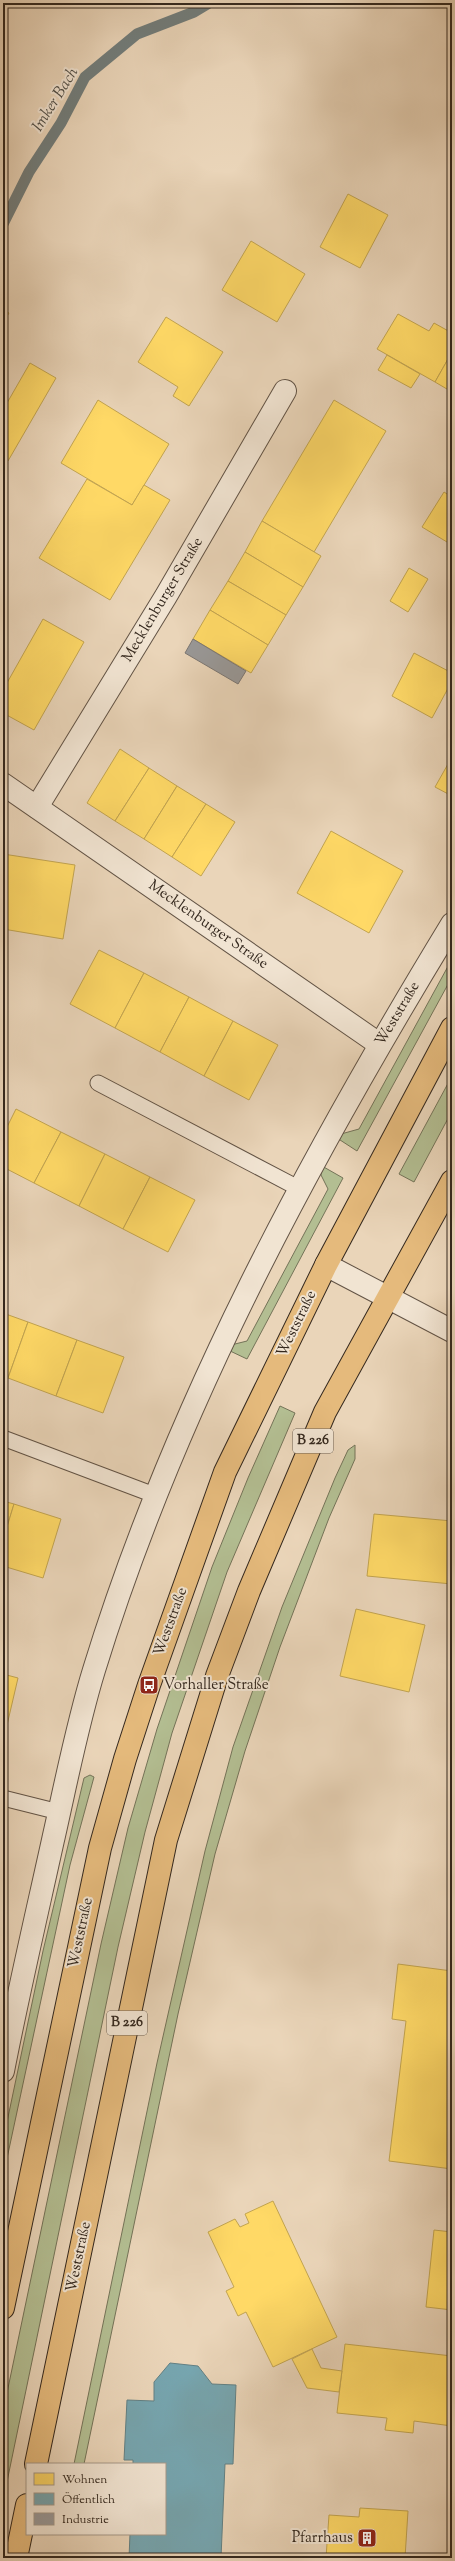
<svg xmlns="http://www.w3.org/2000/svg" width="455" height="2561" font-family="'Sorts Mill Goudy',serif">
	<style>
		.green { fill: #b3be92; stroke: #747358 }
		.homes { fill: #ffd966; stroke: #c2a450 }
		.public { fill: #76a5af; stroke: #628084 }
		.industry { fill: #999; stroke: #7b7774 }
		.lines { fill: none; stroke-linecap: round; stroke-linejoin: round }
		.stream { stroke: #727d7b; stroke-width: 11 }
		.service-casing { stroke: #625345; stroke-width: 17 }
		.minor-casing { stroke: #625345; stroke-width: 24 }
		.primary-casing { stroke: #34281e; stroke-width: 24 }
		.service { stroke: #f1e4d2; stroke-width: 15 }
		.minor { stroke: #f1e4d2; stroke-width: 22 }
		.primary { stroke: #e5ba7c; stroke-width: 22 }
		.labels { text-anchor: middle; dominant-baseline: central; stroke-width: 4; stroke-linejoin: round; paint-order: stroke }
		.shield { fill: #f1e4d2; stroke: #6d6054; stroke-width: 1 }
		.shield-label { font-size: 14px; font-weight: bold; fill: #34281e }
		.street-label { font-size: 15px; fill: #34281e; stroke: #f1e4d2 }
		.poi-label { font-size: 15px; fill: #34281e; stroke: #f1e4d2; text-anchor: start }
		.water-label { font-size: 16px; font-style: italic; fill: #4e4c45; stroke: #f1e4d2 }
	</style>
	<rect width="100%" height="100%" fill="#ead5b9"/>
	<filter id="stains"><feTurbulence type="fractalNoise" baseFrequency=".005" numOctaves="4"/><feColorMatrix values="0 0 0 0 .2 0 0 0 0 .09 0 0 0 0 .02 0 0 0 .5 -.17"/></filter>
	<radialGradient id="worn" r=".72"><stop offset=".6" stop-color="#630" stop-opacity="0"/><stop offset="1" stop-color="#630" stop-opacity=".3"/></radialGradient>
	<g class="green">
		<path d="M452,959V977L357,1151L337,1138L341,1134L359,1129Z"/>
		<path d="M452,1076V1111L414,1182L399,1174Z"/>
		<path d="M322,1166L343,1178L247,1359L228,1350L231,1345L247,1341L328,1189L321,1175Z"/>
		<path d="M280,1406L295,1413L227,1572L172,1733L145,1832L118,1947L3,2501V2412L101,1944L128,1828L157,1729L212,1567L248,1478Z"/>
		<path d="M355,1445V1459L329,1518L280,1647L245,1751L215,1854L178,2014L84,2464H74L157,2063L205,1851L233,1747L282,1607L335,1478L348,1450Z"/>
		<path d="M90,1775L94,1777L70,1865L3,2177V2141L43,1951L84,1778Z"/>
	</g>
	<g class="homes">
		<path d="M348,194L388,215L360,268L320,247Z"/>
		<path d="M251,241L305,274L277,322L222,290Z"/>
		<path d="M3,310L9,313L3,323Z"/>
		<path d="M398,314L429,331L434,323L452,333V352L435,382L377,349Z"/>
		<path d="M166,317L223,352L189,406L173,396L178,387L138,362Z"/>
		<path d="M452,352V392L435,382Z"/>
		<path d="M387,355L420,374L411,388L378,370Z"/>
		<path d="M30,363L56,378L8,461L3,459V410Z"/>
		<path d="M98,400L169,444L132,505L61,463Z"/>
		<path d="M334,400L386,431L314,552L262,521Z"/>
		<path d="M87,479L132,505L144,485L170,500L110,600L39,558Z"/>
		<path d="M444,492L452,497V545L422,527Z"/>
		<path d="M262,521L321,556L303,587L245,552Z"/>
		<path d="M245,552L303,587L286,615L228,581Z"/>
		<path d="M409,568L428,579L408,612L390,601Z"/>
		<path d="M228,581L286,615L268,645L210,610Z"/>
		<path d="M210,610L268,645L251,673L193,639Z"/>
		<path d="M43,619L84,642L34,730L3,713V690Z"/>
		<path d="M414,653L452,673V681L432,718L392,696Z"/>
		<path d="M120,749L149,768L115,821L87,803Z"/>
		<path d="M452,757V796L435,787Z"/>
		<path d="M149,768L177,786L144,839L115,821Z"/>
		<path d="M177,786L206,804L172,857L144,839Z"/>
		<path d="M206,804L235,822L201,876L172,857Z"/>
		<path d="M331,831L403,871L369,933L297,893Z"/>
		<path d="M3,854L75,865L63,939L3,929Z"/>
		<path d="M99,950L144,973L115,1028L70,1004Z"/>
		<path d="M144,973L189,997L160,1052L115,1028Z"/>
		<path d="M189,997L233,1021L204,1076L160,1052Z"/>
		<path d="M233,1021L278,1045L249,1100L204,1076Z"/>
		<path d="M16,1109L61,1132L34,1183L3,1167V1135Z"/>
		<path d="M61,1132L105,1154L79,1206L34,1183Z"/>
		<path d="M105,1154L150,1177L123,1229L79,1206Z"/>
		<path d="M150,1177L195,1200L168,1252L123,1229Z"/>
		<path d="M3,1313L28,1322L8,1378L3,1377Z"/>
		<path d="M28,1322L77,1340L56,1396L8,1378Z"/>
		<path d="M77,1340L124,1357L103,1413L56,1396Z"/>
		<path d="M3,1501L14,1504L3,1540Z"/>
		<path d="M14,1504L61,1519L43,1578L3,1566V1540Z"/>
		<path d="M374,1514L452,1521V1584L367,1576Z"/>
		<path d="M356,1609L425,1625L409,1692L340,1676Z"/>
		<path d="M3,1674L18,1678L4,1738H3Z"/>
		<path d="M398,1964L452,1971V2169L389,2161L406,2021L392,2019Z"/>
		<path d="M273,2201L337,2337L273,2367L246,2312L238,2316L226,2291L234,2287L208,2232L235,2219L240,2227L249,2223L245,2214Z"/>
		<path d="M434,2230L452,2232V2310L426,2307Z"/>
		<path d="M345,2344L452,2356V2426L414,2421L413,2433L385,2430L387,2418L337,2413Z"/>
		<path d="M312,2349L321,2368L342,2371L339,2392L307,2388L292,2359Z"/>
		<path d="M360,2508L408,2511L405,2558H326L329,2515L359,2517Z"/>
	</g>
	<path class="public" d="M170,2363L198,2366L212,2384L236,2385L233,2464H225L221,2558H129L130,2534H165V2464H133V2460H124L127,2400L154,2401V2382Z"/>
	<path class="industry" d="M193,639L246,671L238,684L185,653Z"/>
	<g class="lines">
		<path class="stream" d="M3,224L29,172L61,123L85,77L137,34L194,12L209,3"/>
		<g class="service-casing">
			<g id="service">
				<path d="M98,1083L300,1189"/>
				<path d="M3,1438L157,1496"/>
				<path d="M3,1798L59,1812"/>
			</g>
		</g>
		<g class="minor-casing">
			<g id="minor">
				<path d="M3,784L379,1044"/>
				<path d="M37,807L166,596L285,391"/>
				<path d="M326,1265L452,1331"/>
				<path d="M3,2071C18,1994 36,1917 53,1840C66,1783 77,1725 94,1670C175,1406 309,1159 452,924"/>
			</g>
		</g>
		<g class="primary-casing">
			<g id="primary">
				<path d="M3,2308L100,1848L125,1759L149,1685L225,1472L326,1265L452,1028"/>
				<path d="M36,2464L166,1840L217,1676L249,1591L325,1412L452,1181"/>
				<path d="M16,2558L27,2505"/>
			</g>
		</g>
		<use href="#service" class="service"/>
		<use href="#minor" class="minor"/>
		<use href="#primary" class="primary"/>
	</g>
	<defs>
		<g id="bus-square" transform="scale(1)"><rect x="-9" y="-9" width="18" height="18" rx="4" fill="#8f2418" stroke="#f1e4d2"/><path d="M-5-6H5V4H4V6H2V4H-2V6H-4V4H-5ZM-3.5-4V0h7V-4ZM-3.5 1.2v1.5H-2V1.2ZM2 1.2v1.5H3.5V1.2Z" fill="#fff"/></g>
		<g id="building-square" transform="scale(1)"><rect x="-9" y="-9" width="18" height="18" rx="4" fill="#8f2418" stroke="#f1e4d2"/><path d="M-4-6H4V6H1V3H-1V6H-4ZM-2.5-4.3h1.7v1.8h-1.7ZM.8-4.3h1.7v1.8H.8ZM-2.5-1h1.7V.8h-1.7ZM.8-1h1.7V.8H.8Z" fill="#fff"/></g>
	</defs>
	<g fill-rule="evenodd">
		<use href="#bus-square" x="149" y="1685"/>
		<use href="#building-square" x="367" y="2538"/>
	</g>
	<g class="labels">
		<g class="shield">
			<rect x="293" y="1429" width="40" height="24" rx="3"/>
			<rect x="107" y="2011" width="40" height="24" rx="3"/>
		</g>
		<g class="shield-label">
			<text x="313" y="1441">B 226</text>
			<text x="127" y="2023">B 226</text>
		</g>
		<g class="street-label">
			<text transform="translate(163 600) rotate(-59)">Mecklenburger Straße</text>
			<text transform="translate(208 925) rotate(35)">Mecklenburger Straße</text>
			<text transform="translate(398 1014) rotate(-59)">Weststraße</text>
			<text transform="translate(297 1324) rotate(-64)">Weststraße</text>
			<text transform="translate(171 1622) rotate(-70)">Weststraße</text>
			<text transform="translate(81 1933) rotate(-78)">Weststraße</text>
			<text transform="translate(79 2257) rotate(-78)">Weststraße</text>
		</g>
		<g class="poi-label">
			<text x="163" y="1685">Vorhaller Straße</text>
			<text x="353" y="2538" text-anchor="end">Pfarrhaus</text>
		</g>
		<g class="water-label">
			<text transform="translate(56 100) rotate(-58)">Imker Bach</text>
		</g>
	</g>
	<rect width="455" height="2561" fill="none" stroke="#ead5b9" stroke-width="16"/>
	<rect x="4" y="4" width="447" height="2553" fill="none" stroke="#34281e" stroke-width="2"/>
	<rect x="8" y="8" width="439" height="2545" fill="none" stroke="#34281e"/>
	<rect x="26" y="2463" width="140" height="72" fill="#f1e4d2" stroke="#a5998a"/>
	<rect x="34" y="2473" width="20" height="12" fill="#ffd966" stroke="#a5998a"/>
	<text x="62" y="2483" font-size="12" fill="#34281e">Wohnen</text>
	<rect x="34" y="2493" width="20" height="12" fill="#76a5af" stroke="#a5998a"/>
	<text x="62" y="2503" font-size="12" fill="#34281e">Öffentlich</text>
	<rect x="34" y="2513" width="20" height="12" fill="#999999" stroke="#a5998a"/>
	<text x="62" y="2523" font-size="12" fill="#34281e">Industrie</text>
	<rect width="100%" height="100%" filter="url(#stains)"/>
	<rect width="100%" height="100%" fill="url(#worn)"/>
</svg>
